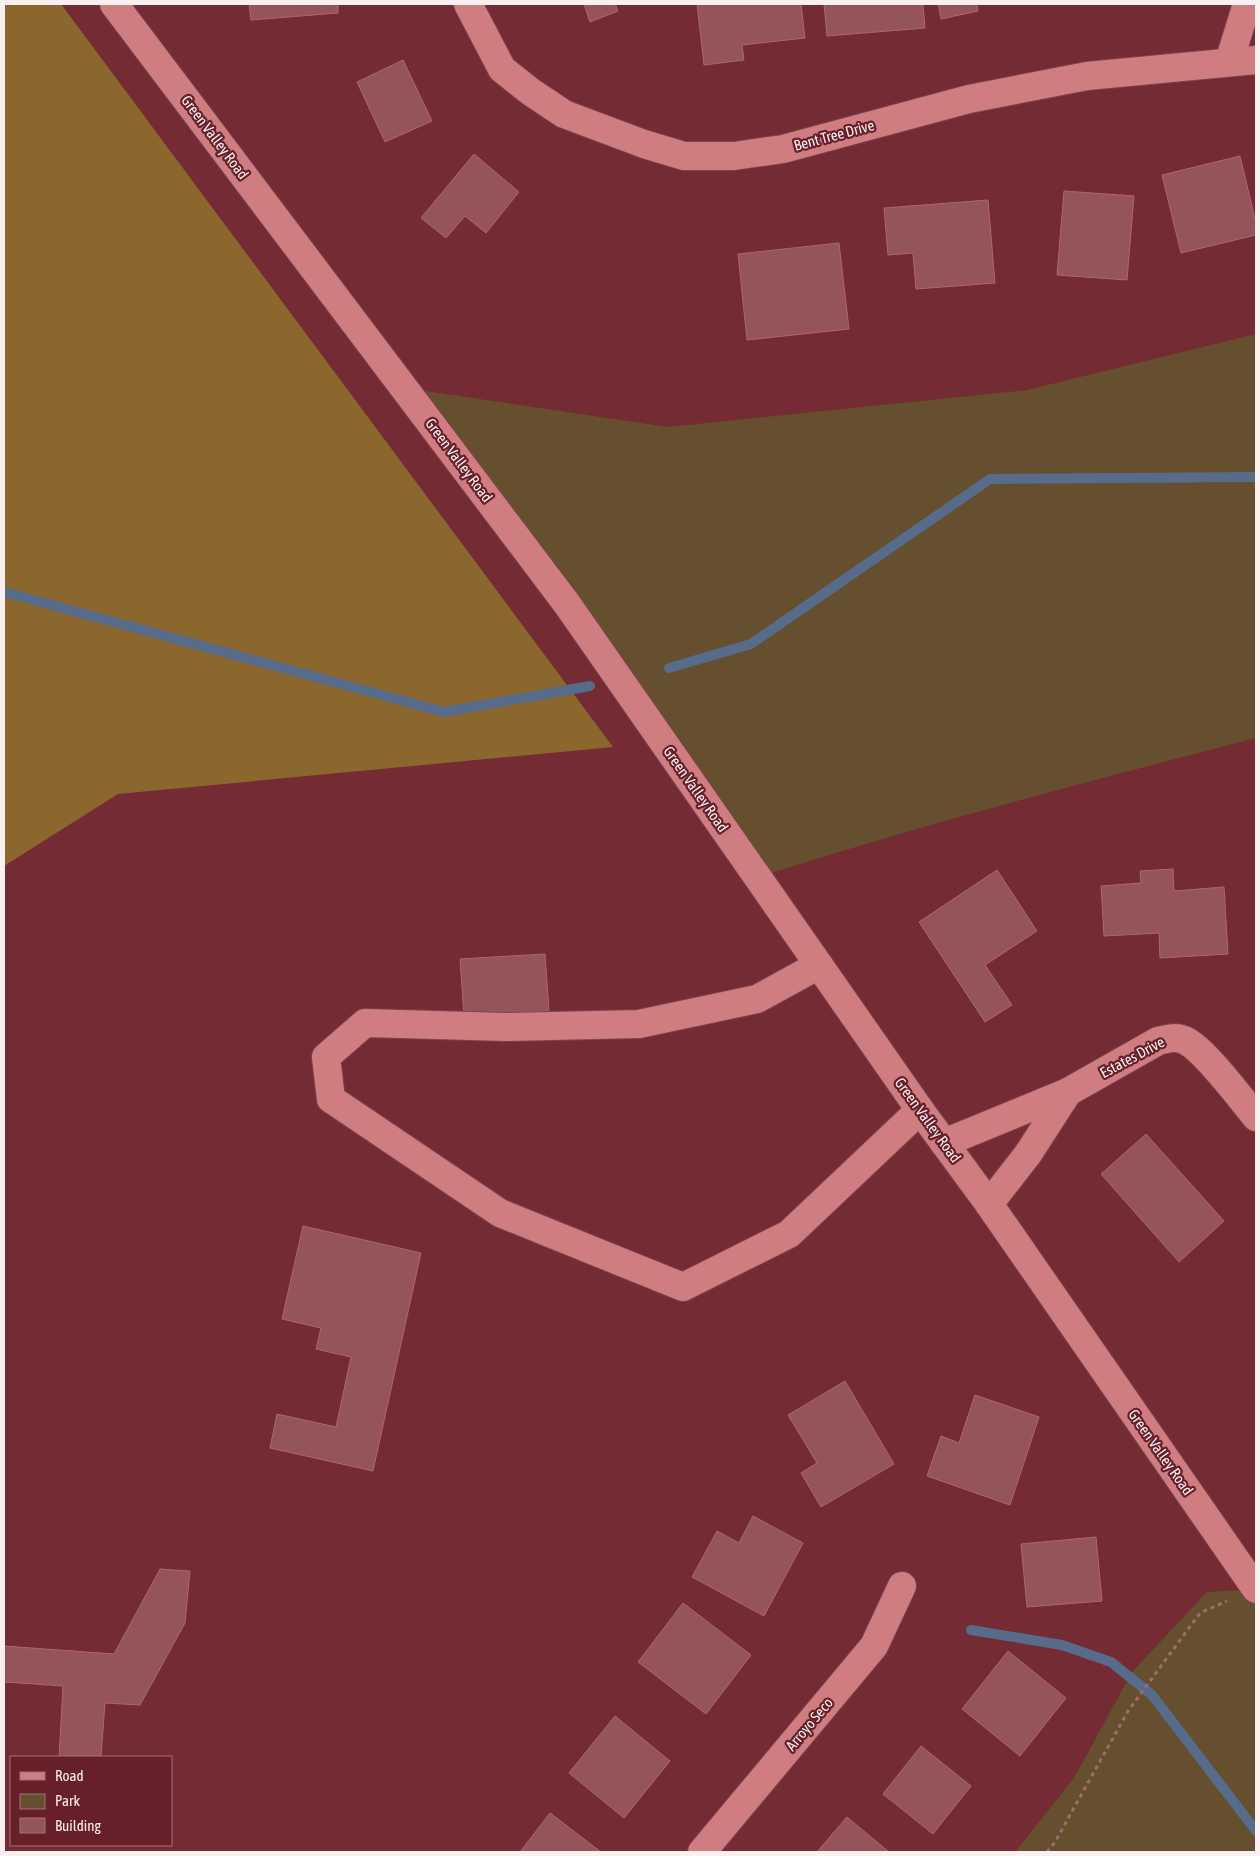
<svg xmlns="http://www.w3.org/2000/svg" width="1260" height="1856" font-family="'Asap Condensed',sans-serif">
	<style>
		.green { fill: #654f2e }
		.forest { fill: #8b672d }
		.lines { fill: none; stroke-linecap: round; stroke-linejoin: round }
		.stream { stroke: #576b8a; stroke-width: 10 }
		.building { fill: #955457; stroke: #b4656a }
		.minor-casing { stroke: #7d444d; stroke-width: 30 }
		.path { stroke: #a06b71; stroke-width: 3; stroke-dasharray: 4 4; stroke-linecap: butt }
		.minor { stroke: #cf7d81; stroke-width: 28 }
		.labels { text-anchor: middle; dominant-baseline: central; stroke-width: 4.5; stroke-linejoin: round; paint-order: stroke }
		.street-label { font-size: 15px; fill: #faf0f0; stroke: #672029 }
	</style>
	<rect width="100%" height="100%" fill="#742b33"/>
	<g class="green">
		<path d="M1256,334V738C1089,781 922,825 758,877L405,388L668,427L1027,390Z"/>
		<path d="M1256,1589V1852H1015L1074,1778L1132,1672L1207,1592Z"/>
	</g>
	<path class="forest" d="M4,4H61L613,747L118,794L4,866Z"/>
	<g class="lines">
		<g class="stream">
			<path d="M4,592L444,712L590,686"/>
			<path d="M669,668L751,644L990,479L1256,477"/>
			<path d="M971,1630L1062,1645L1111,1662L1152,1695L1256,1831"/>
		</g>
	</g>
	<g class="building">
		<path d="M249,4H338V13L251,20Z"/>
		<path d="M584,4H615L618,11L590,22Z"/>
		<path d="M697,4H801L805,38L742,45L744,60L704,65Z"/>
		<path d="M824,4H923L925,28L827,36Z"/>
		<path d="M938,4H977L978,11L941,19Z"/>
		<path d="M403,60L432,121L385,142L357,82Z"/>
		<path d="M474,154L519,192L486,233L465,216L446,238L421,218Z"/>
		<path d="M1240,156L1256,223V235L1181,253L1162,175Z"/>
		<path d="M1064,191L1134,196L1127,280L1057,275Z"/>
		<path d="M988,200L995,283L916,289L913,253L888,255L884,208Z"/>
		<path d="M839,243L849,329L747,340L738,254Z"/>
		<path d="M1173,869L1174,891L1224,887L1228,954L1160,958L1159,933L1104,936L1101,886L1141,883L1140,871Z"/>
		<path d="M997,870L1037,931L985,965L1012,1005L985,1022L919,922Z"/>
		<path d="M545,954L549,1011L464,1015L460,959Z"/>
		<path d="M1146,1134L1224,1221L1179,1262L1101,1174Z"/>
		<path d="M303,1226L421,1253L373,1471L270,1448L277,1414L336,1427L351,1357L316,1349L321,1328L282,1319Z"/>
		<path d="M845,1381L894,1464L821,1507L801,1473L817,1463L788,1415Z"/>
		<path d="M975,1395L1039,1417L1010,1505L927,1476L941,1436L959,1443Z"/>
		<path d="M753,1516L803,1543L764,1616L692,1577L717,1531L739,1543Z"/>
		<path d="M1096,1537L1102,1601L1027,1607L1021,1544Z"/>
		<path d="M160,1569L190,1571L185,1623L140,1705L105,1703L101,1757H59L63,1686L4,1682V1646L114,1654Z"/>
		<path d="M683,1603L751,1655L706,1714L638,1662Z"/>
		<path d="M1008,1651L1066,1698L1020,1756L962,1709Z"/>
		<path d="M615,1716L670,1761L624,1818L569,1773Z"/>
		<path d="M921,1746L971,1786L933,1834L883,1794Z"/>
		<path d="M550,1813L601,1852H520Z"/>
		<path d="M847,1817L889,1852H817Z"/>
	</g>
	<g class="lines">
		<g class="minor-casing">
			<g id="minor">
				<path d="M114,4L567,604L920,1110L989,1204L1256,1589"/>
				<path d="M468,4L502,69L531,92L564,114L644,144L684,156H734L783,149L969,99L1087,76L1256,60"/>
				<path d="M1229,62L1247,4"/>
				<path d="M819,965L757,999L639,1024L506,1027L365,1023L326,1057L331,1099L500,1213L683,1287L789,1234L920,1110"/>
				<path d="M944,1143L1068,1092L1158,1041C1169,1038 1178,1036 1188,1042C1207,1053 1241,1099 1256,1117"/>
				<path d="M989,1204L1028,1154L1068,1092"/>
				<path d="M702,1852L874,1646L902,1586"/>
			</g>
		</g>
		<path class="path" d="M1047,1852L1055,1842L1128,1711L1200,1613L1227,1601"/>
		<use href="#minor" class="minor"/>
	</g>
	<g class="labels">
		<g class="street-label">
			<text transform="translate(834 135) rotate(-15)">Bent Tree Drive</text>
			<text transform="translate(215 137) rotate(53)">Green Valley Road</text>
			<text transform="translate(459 460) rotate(53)">Green Valley Road</text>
			<text transform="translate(696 789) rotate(55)">Green Valley Road</text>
			<text transform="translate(1132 1057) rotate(-28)">Estates Drive</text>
			<text transform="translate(928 1120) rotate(54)">Green Valley Road</text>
			<text transform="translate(1161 1452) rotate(55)">Green Valley Road</text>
			<text transform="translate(809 1724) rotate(-50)">Arroyo Seco</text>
		</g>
	</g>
	<rect width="1260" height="1856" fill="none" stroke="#faf0f0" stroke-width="10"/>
	<rect x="10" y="1756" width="162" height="90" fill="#672029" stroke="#a27379"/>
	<rect x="20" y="1772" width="25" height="8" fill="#cf7d81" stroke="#a27379"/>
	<text x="55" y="1781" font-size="15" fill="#faf0f0">Road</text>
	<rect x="20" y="1794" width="25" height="15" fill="#654f2e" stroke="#a27379"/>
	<text x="55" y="1806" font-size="15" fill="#faf0f0">Park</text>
	<rect x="20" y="1818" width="25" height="15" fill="#955457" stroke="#a27379"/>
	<text x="55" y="1831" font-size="15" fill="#faf0f0">Building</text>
</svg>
